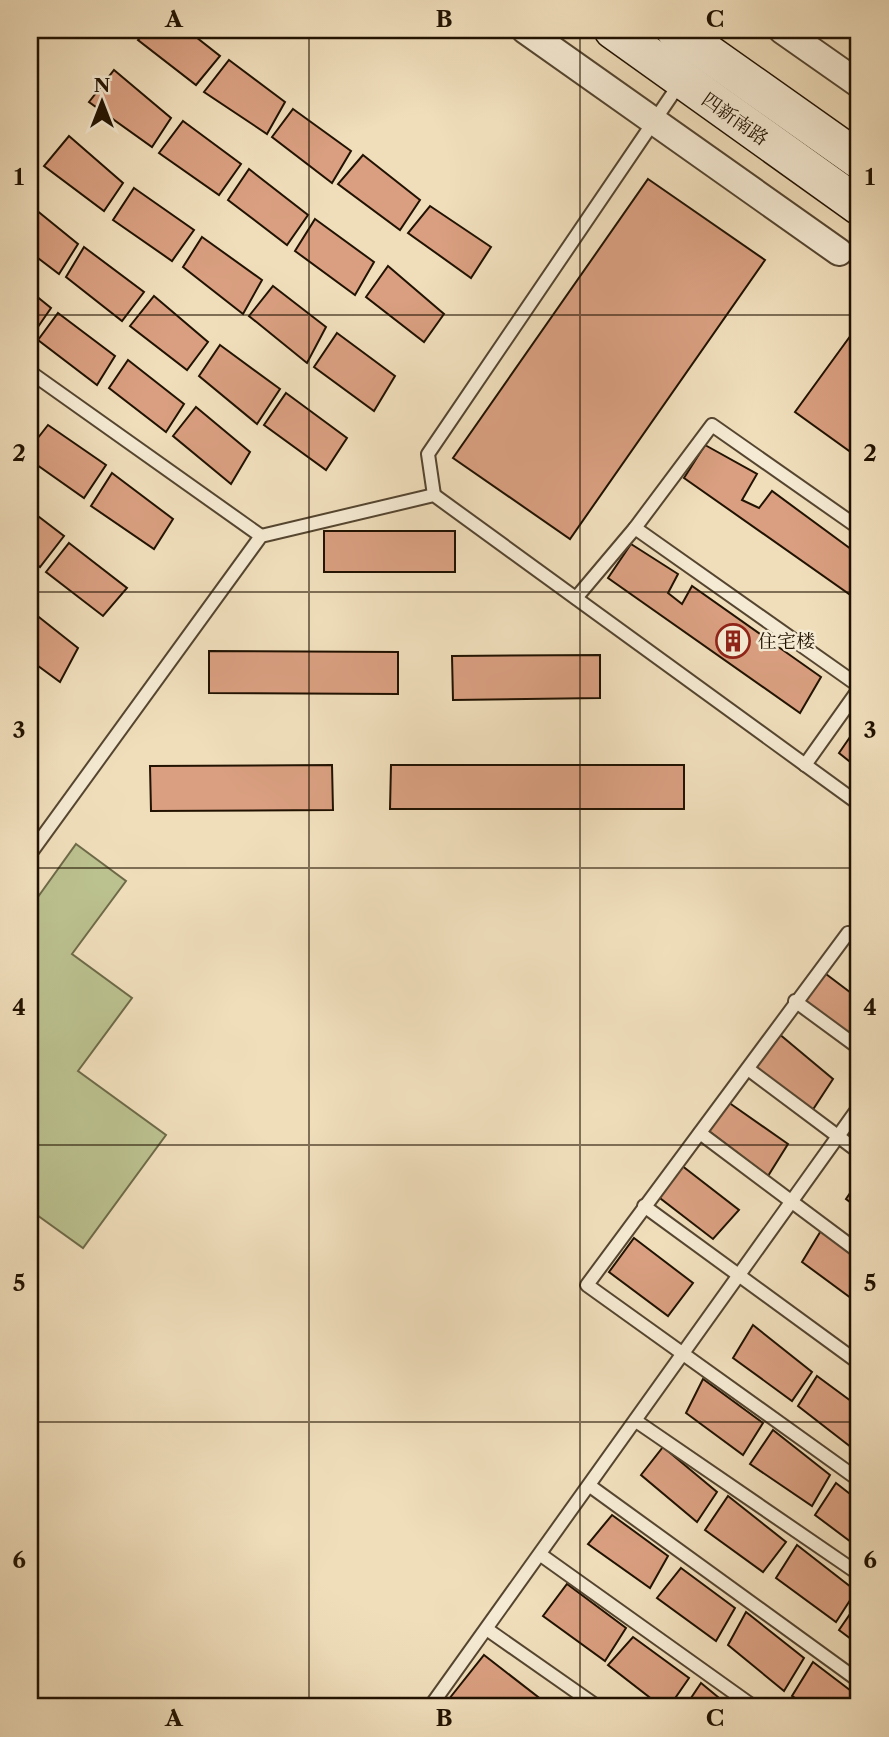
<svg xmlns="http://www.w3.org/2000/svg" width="889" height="1737" font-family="'Libre Caslon Text','Noto Serif SC',serif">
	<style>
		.pitch { fill: #bbc18f; stroke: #6e6a48; stroke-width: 2 }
		.building { fill: #d99f80; stroke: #211201; stroke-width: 2 }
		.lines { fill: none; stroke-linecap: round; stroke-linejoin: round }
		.lane-casing { stroke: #554530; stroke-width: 16 }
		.street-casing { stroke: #554530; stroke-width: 30 }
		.secondary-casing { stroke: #211201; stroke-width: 40 }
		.lane { stroke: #f5ead3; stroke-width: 12 }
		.street { stroke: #f5ead3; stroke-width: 26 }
		.secondary { stroke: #f5ead3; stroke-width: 37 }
		.grid { fill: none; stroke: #211201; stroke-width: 2; stroke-opacity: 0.55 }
		.labels { text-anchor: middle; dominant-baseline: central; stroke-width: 5; stroke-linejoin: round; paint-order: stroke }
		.street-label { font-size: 19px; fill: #211201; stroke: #f5ead3 }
		.poi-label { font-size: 19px; fill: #211201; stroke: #f5ead3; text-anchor: start }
		.neatline { fill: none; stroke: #211201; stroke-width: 2.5 }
		.grid-label { font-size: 23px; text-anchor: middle; font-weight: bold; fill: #211201 }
	</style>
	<rect width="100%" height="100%" fill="#f0debb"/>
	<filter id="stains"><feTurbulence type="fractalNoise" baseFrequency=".00286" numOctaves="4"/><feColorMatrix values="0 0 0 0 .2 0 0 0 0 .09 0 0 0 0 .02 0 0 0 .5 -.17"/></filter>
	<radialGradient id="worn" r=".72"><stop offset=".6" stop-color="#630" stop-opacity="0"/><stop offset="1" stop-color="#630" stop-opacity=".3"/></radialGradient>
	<path class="pitch" d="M76,844L126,881L72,954L132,998L78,1071L166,1135L83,1248L30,1210V908Z"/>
	<g class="building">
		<path d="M147,30H187L220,56L196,85L138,40Z"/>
		<path d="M229,60L285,102L267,134L204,92Z"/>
		<path d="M114,70L171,118L152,147L89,102Z"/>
		<path d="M293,109L351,151L332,183L272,137Z"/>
		<path d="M183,121L241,164L219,195L159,153Z"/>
		<path d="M69,136L123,183L104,211L44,166Z"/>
		<path d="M363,155L420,200L400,230L338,184Z"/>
		<path d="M249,169L308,215L287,245L228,200Z"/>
		<path d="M648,179L765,260L570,539L453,458Z"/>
		<path d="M134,188L194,230L172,261L113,220Z"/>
		<path d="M30,205L78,244L59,274L30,252Z"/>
		<path d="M430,206L491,247L471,278L408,233Z"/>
		<path d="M315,219L374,262L355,295L295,251Z"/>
		<path d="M202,237L262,280L243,314L183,267Z"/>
		<path d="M84,247L144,292L122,321L66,277Z"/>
		<path d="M388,266L444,314L424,342L366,297Z"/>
		<path d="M273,286L326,327L307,363L249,316Z"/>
		<path d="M30,291L51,308L31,337L30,336Z"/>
		<path d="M154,296L208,342L187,370L130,326Z"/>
		<path d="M58,313L115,356L97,385L38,340Z"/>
		<path d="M859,324V458L795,412Z"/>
		<path d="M337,333L395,376L374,411L314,367Z"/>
		<path d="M220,345L280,389L257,424L199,376Z"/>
		<path d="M128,360L184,404L166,432L109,388Z"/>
		<path d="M286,393L347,438L326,470L264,425Z"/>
		<path d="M196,407L250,452L231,484L173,436Z"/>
		<path d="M48,425L106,465L84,498L30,460V448Z"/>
		<path d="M705,445L757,474L742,500L759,508L772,491L859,555V601L684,478Z"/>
		<path d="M112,473L173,519L154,549L91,506Z"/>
		<path d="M30,510L64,536L40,567L30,559Z"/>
		<rect x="324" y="531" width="131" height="41"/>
		<path d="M69,543L127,588L103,616L46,572Z"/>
		<path d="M631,544L678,574L668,593L682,604L692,586L821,677L800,713L608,578Z"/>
		<path d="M30,610L78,648L60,682L30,660Z"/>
		<path d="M209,651L398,652V694L209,693Z"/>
		<path d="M600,655V698L453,700L452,656Z"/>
		<path d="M859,724V769L839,753Z"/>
		<path d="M332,765L333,810L151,811L150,766Z"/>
		<path d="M391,765H684V809H390Z"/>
		<path d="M822,971L859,999V1045L800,1001Z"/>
		<path d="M778,1033L833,1079L812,1111L754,1066Z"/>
		<path d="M728,1102L788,1144L768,1176L706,1129Z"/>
		<path d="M681,1165L739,1210L713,1239L656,1195Z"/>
		<path d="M859,1180V1209L846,1199Z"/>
		<path d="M822,1229L859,1258V1304L802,1262Z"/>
		<path d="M634,1238L693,1283L668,1316L609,1272Z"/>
		<path d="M753,1325L812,1372L792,1401L733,1358Z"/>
		<path d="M817,1376L859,1407V1445L856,1451L798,1406Z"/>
		<path d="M703,1379L763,1423L743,1455L686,1413Z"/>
		<path d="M773,1430L830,1475L812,1506L750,1464Z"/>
		<path d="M663,1447L717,1492L697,1522L641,1475Z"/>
		<path d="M836,1483L859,1501V1548L815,1515Z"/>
		<path d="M728,1496L786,1542L763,1572L705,1530Z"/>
		<path d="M612,1515L668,1556L650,1588L588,1544Z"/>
		<path d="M797,1545L856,1591L836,1622L776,1578Z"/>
		<path d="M681,1568L735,1608L716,1641L657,1598Z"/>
		<path d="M567,1584L626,1628L605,1661L543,1616Z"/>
		<path d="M859,1601V1645L839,1630Z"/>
		<path d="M746,1612L804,1658L784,1691L728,1645Z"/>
		<path d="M633,1637L689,1678L669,1707H662L608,1665Z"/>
		<path d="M484,1655L551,1707H460L449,1699Z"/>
		<path d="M813,1662L859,1697V1707H810L792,1696Z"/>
		<path d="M701,1683L730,1707H685Z"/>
	</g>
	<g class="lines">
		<g class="lane-casing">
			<g id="lane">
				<path d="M30,372L261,536"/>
				<path d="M434,495L428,454L680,83"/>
				<path d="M635,528L859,686"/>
				<path d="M576,598L635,528L712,425L859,528"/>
				<path d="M805,765L859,689"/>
				<path d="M30,854L261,536L434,495L859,804"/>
				<path d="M859,940L848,933L587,1285L859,1480"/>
				<path d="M795,1001L859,1048"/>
				<path d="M748,1069L859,1152"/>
				<path d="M700,1133L859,1252"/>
				<path d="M644,1206L859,1363"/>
				<path d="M636,1421L859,1574"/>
				<path d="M590,1486L859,1681"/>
				<path d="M541,1555L754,1707"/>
				<path d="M488,1630L598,1707"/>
				<path d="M430,1707L859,1107"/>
			</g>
		</g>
		<g class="street-casing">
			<g id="street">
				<path d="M525,30L839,252"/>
				<path d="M782,30L859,84"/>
			</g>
		</g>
		<g class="secondary-casing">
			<g id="secondary">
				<path d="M613,30L859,206"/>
				<path d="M675,30L859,160"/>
			</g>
		</g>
		<use href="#lane" class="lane"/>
		<use href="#street" class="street"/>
		<use href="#secondary" class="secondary"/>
	</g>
	<path class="grid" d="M309,30V1707M580,30V1707M30,315H859M30,592H859M30,868H859M30,1145H859M30,1422H859"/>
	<defs>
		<g id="building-ring" transform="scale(1.75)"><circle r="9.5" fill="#f5ead3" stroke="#8f2418" stroke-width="1.5"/><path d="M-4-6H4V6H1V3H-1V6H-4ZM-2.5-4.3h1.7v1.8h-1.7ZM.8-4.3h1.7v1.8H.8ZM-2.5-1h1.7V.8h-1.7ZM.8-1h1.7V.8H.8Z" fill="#8f2418"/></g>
	</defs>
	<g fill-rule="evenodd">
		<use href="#building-ring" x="733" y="641"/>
	</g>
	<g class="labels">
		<g class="street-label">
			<text transform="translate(735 119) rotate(35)">四新南路</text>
		</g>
		<g class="poi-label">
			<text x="758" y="641">住宅楼</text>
		</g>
	</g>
	<rect width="889" height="1737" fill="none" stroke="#f0debb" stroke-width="77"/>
	<g transform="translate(102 102)" stroke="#f5ead3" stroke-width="5" paint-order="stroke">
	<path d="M0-5L12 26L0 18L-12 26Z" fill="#211201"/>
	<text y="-10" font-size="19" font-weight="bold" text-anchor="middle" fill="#211201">N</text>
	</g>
	<rect x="38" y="38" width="812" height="1660" class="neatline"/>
	<g class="grid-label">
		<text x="174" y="27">A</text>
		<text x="444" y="27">B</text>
		<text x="715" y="27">C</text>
		<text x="19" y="185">1</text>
		<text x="870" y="185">1</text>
		<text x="19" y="461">2</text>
		<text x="870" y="461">2</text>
		<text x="19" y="738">3</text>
		<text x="870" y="738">3</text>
		<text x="19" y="1015">4</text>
		<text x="870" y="1015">4</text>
		<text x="19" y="1291">5</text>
		<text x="870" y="1291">5</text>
		<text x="19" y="1568">6</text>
		<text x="870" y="1568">6</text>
		<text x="174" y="1726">A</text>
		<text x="444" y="1726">B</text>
		<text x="715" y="1726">C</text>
	</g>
	<rect width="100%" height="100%" filter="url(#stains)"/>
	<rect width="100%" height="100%" fill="url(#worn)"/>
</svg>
